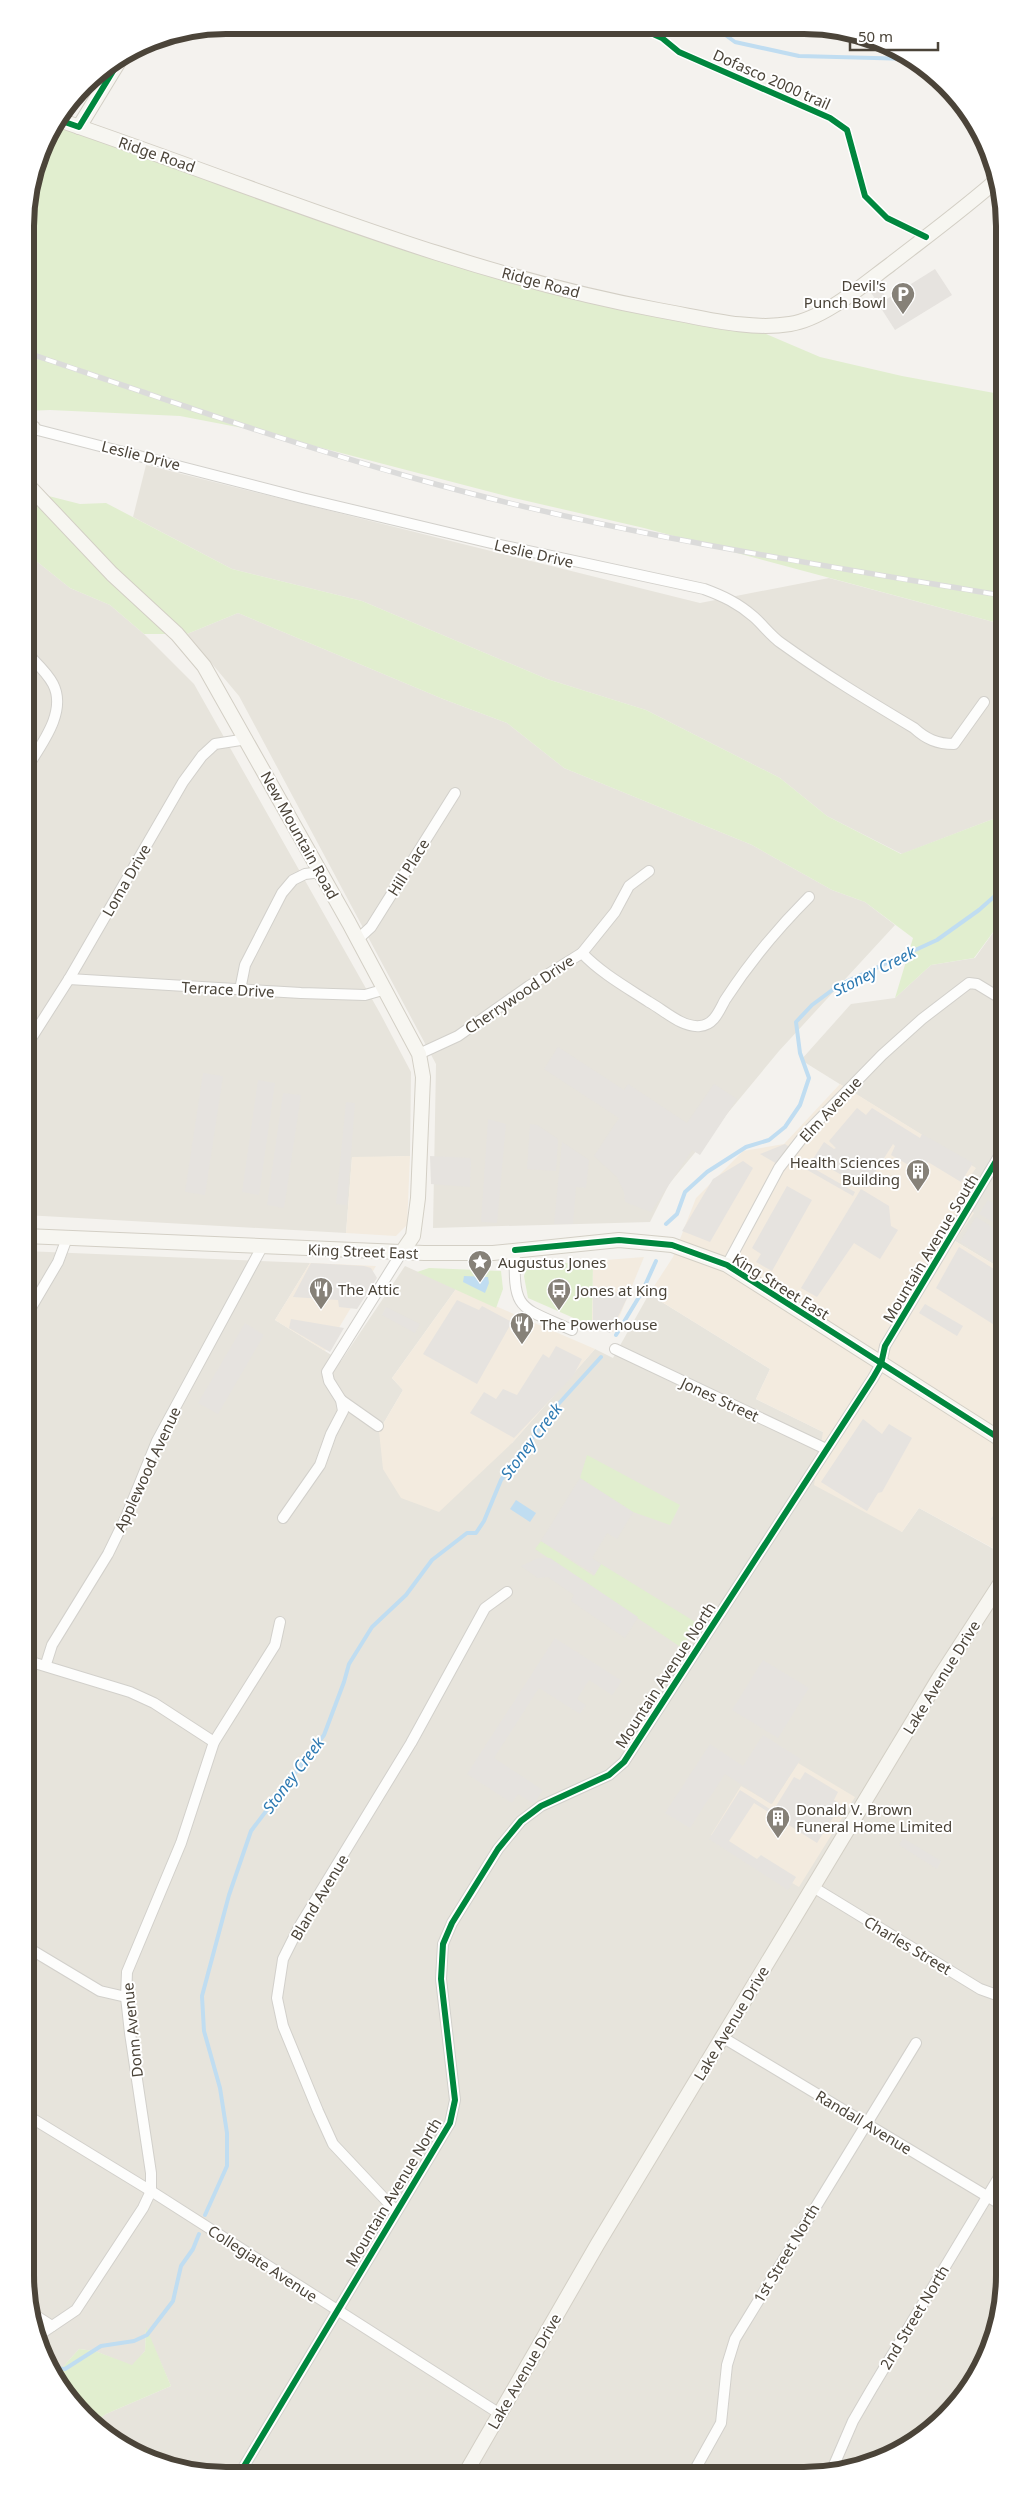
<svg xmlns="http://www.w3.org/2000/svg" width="1030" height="2501" font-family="'Noto Sans',sans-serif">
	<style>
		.residential { fill: #e7e4dc }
		.commercial { fill: #f3ebdf }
		.green { fill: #e1eecf }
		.parking { fill: #e6e3df }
		.water { fill: #c0ddf1 }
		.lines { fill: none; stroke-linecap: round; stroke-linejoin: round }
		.stream { stroke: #c0ddf1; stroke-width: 4 }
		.street-casing { stroke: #d2d0cb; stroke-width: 12 }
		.secondary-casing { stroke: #d3cfc5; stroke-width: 16 }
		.street { stroke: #fdfdfc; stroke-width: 10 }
		.secondary { stroke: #f7f6f1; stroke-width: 14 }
		.rail-casing { stroke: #dbdbda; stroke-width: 5.5 }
		.rail { stroke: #fff; stroke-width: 4; stroke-dasharray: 11; stroke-linecap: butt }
		.cycleway-casing { stroke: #fff; stroke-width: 9 }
		.cycleway { stroke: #00873e; stroke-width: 6 }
		.labels { text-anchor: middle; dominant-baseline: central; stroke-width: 4; stroke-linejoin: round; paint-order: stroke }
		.street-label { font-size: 15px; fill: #4b4439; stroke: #fff }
		.poi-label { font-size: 15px; fill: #4b4439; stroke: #fff; text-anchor: start }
		.water-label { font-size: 16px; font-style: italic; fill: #2e7ab2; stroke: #fff }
		.rim { fill: none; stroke: #4b4439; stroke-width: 6 }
	</style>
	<rect width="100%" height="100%" fill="#f4f2ee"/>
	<g class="residential">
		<path d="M146,465L700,603L829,578L1005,625V807L993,819L902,854L827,816L780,778L646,710L547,679L362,601L232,569L133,517Z"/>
		<path d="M25,552L70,588L110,605L144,634L194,684L381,1015L411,1072L410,1156L352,1158L346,1233L25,1215Z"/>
		<path d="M238,613L443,699L507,723L564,768L752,845L832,890L865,902L895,925L779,1051L669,1184L650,1222L433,1228L436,1064L239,696L187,634Z"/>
		<path d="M1005,916V1271L955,1241L954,1200L975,1168L801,1060L851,1004L895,998L931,965L975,958Z"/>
		<path d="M25,1251L310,1263L275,1320L341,1361L405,1266L456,1289L392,1378L403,1390L379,1431L512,1443L595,1349L613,1358L649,1294L770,1369L756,1399L823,1432L902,1532L919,1508L1001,1553L1005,1547V2288L990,2352L955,2407L905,2449L856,2469L804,2476L187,2472L137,2455L92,2424L106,2414L171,2386L146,2329L145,2351L132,2366L95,2351L79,2349L61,2369L52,2374L32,2327L25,2275Z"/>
	</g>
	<g class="commercial">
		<path d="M840,1084L976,1168L954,1200L974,1213L955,1241L1005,1271V1547L1002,1553L919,1508L902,1532L814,1485L823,1432L756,1399L770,1369L649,1294L673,1257L696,1198L743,1151L784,1144Z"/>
		<path d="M410,1156L407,1225L396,1236L346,1233L352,1157Z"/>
		<path d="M644,1257L613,1332L592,1326L593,1261Z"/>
		<path d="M310,1263L376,1266L325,1351L275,1320Z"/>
		<path d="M456,1289L595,1349L512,1443L439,1512L401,1498L383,1469L379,1431L403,1390L392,1378Z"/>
		<path d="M798,1763L855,1797L799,1887L711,1835L741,1786L772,1804Z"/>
	</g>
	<g class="green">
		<path d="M57,122L491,274L740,323L820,357L902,376L1005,395V625L644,528L514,498L253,430L180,416L50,410L25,411V213L46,137Z"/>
		<path d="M25,490L80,504L106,503L232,569L362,601L547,679L646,710L780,778L827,816L901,854L993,819L1005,807V916L974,958L931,965L895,998L913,938L865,902L832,890L752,845L564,768L507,723L443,699L238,613L187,634H144L110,605L70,588L25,552Z"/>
		<path d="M593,1261L592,1326L528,1298L524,1276L527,1266Z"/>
		<path d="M429,1268L501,1271L503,1289L496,1308L417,1272Z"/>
		<path d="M587,1455L680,1505L670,1525L633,1512L580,1478Z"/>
		<path d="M541,1541L594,1576L601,1564L697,1623L682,1648L535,1549Z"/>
		<path d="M146,2327L171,2386L106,2414L92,2424L52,2374L61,2369L79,2349L95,2351L132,2365L145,2351Z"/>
	</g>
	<g class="parking">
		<path d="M935,269L952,295L895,330L870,291L878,285L887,299Z"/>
		<path d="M558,1047L624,1090L628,1084L687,1123L714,1084L737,1099L700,1155L692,1150L651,1212L625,1202L624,1192L617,1177L594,1156L619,1118L544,1069Z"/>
		<path d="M203,1073L223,1076L205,1195L185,1192Z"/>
		<path d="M258,1080L275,1083L259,1195L242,1192Z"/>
		<path d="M283,1093L301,1095L284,1208L267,1205Z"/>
		<path d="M346,1102L355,1103L347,1205L336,1204Z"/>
		<path d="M857,1108L866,1115L872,1108L920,1138L922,1134L973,1163L961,1182L928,1162L919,1171L891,1155L895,1146L893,1144L865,1188L813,1159L824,1142L834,1149L836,1148L829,1141Z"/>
		<path d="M488,1119L506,1124L497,1223L481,1222Z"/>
		<path d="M530,1124L537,1125L558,1139L556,1171L527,1169Z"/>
		<path d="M562,1142L589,1160L586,1188L576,1187L573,1224H554Z"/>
		<path d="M785,1144L791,1148L779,1165L760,1154Z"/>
		<path d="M430,1156L471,1158L470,1187L431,1184Z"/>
		<path d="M743,1161L753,1168L710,1242L682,1231L713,1179Z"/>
		<path d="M804,1163L855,1192L853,1196L802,1167Z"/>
		<path d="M787,1186L812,1200L772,1271L756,1262L761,1254L752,1248Z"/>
		<path d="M861,1189L889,1206L891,1226L898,1230L880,1259L854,1243L817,1297L801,1288Z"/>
		<path d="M988,1200L1005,1210V1229L979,1214Z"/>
		<path d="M976,1217L1005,1235V1270L960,1242Z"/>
		<path d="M959,1247L1005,1276V1329L996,1326L936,1288Z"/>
		<path d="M311,1263L364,1266L371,1268L377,1278L357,1309L339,1307L338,1300L293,1297Z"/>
		<path d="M593,1292H630L610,1333L593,1327Z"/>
		<path d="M457,1300L479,1310L482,1306L512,1322L477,1384L423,1354Z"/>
		<path d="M925,1304L963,1326L957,1336L919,1313Z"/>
		<path d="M386,1307L420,1324L415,1333L382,1315Z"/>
		<path d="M291,1319L344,1328L330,1352L289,1328Z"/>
		<path d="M245,1323L264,1335L218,1414L198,1403Z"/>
		<path d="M556,1346L582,1359L573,1376L514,1438L470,1413L484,1392L496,1399L503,1389L517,1395L543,1354L549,1358Z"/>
		<path d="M863,1419L882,1434L889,1424L912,1438L882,1492L878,1493L867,1511L821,1482Z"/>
		<path d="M580,1478L633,1512L617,1539L607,1533L592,1558L601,1564L595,1574L541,1541Z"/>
		<path d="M1005,1490V1528L991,1519L996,1511L993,1509Z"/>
		<path d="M538,1558H550L638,1617L625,1638L571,1601L574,1595L548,1577L538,1578L521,1566Z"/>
		<path d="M555,1638L622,1681L612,1695L589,1680L577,1699L586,1705L580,1714L539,1688L494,1758L543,1790L534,1804L518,1794L512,1803L467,1774Z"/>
		<path d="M763,1660L809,1688L778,1738L732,1710Z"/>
		<path d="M763,1735L801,1759L771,1804L725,1774L690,1828L665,1813L710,1744L743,1766Z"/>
		<path d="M805,1772L838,1792L834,1800L841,1805L817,1843L754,1803L729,1841L757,1859L761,1855L796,1877L788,1890L709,1839L740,1790L773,1811L794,1777L800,1780Z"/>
		<path d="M903,1838L941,1861L937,1869L899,1845Z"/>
	</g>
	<g class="water">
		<path d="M464,1276L488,1277L489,1283L485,1293L463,1282Z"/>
		<path d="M516,1500L536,1513L530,1522L510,1509Z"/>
	</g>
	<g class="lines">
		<g class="stream">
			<path d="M716,28L735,42L799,56L912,59"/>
			<path d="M666,1224L677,1214L685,1192L707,1172L746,1147L769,1140L785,1127L800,1105L809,1078L800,1053L796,1022L812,1005L839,985L937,940L979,910L1005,887"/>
			<path d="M616,1335L642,1292L656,1261"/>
			<path d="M205,2215L227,2166V2133L220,2088L204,2031L202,1996L229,1895L251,1831L324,1735L344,1682L349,1664L372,1627L406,1595L432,1560L467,1533H476L484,1521L501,1480L553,1410L601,1357"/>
			<path d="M49,2368L65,2369L101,2346L134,2341L147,2335L173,2301L181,2266L193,2249L199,2234"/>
		</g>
		<g class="street-casing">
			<g id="street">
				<path d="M26,427L302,498L491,543L704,589C723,596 738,603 754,617C763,625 771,636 781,643C824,674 869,701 914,728C926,739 937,744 954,744L984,702"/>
				<path d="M25,771C39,747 68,713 53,684C47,672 34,661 25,651"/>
				<path d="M358,939L371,927L455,793"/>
				<path d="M582,953L615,912L629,886L649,871"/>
				<path d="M69,979L301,993L365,995L386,989"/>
				<path d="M240,990L245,965L282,893L293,880L305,874L321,872"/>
				<path d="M25,1048L69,979L183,782L202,756L215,744L247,739"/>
				<path d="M419,1054L458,1036L529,986L582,953C601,973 626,987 649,1002C664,1010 682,1028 700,1026C714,1025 719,1011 725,1000C749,963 778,928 809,897"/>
				<path d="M515,1250C513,1312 519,1306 572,1330"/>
				<path d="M727,1265L779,1168L806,1133L882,1055L922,1019L969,983L977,984L1005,1001"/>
				<path d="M25,1318L58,1262L67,1238"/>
				<path d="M615,1349L826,1449"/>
				<path d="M341,1400L378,1426"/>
				<path d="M283,1518L320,1465L331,1434L343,1411L341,1400L329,1381L327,1372L402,1252"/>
				<path d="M25,1660L130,1692L154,1703L214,1742"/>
				<path d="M46,1664L52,1645L108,1554L126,1517L157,1441L262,1247"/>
				<path d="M813,1887L980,1989L1005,1998"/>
				<path d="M25,1946L100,1991L126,1997"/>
				<path d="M722,2037L1005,2207"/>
				<path d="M25,2114L151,2191L500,2414"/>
				<path d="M396,2211L333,2144L318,2111L283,2026L277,1998L283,1959L299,1927L411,1743L485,1608L507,1592"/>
				<path d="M30,2312L52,2326"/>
				<path d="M36,2337L76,2310L143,2208L151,2191V2173L130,2033L126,1997L127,1972L181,1843L214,1742L275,1645L280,1622"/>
				<path d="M831,2472L853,2421L871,2390L1005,2167"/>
				<path d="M240,2473L450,2123L455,2100L441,1979L443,1944L452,1923L498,1849L521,1821L541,1806L609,1775L624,1762L873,1378L881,1364L885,1346L1005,1146"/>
				<path d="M692,2475L721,2423L727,2365L735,2339L916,2043"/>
			</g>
		</g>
		<g class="secondary-casing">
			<g id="secondary">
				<path d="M59,120C257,187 452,272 658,310C700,317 748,331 790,324C824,319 864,284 891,264C927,236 964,209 999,178"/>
				<path d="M79,127L121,58"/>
				<path d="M25,428H33"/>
				<path d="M25,482L112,574L177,634L204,666L349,923L419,1054L423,1077L418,1198L413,1236L402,1252"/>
				<path d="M25,1236L424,1253H493L619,1240L672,1245L727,1265L1005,1442"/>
				<path d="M465,2474L597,2245L939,1678L1005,1576"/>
			</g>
		</g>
		<use href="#street" class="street"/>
		<use href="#secondary" class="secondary"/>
		<g class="rail-casing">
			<path id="rail" d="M25,352C155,396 285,442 417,479C609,533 809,563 1005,596"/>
		</g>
		<use href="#rail" class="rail"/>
		<g class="cycleway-casing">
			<g id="cycleway">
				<path d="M640,28L662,38L679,52L830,118L847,130L865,196L887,218L926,237"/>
				<path d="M59,120L79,127L121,58"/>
				<path d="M515,1250L619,1240L672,1245L727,1265L1005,1442"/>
				<path d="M240,2473L450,2123L455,2100L441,1979L443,1944L452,1923L498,1849L521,1821L541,1806L609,1775L624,1762L873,1378L881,1364L885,1346L1005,1146"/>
			</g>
		</g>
		<use href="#cycleway" class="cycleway"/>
	</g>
	<defs>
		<g id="parking-pin" transform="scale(1.25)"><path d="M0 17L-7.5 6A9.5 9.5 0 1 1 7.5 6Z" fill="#868178" stroke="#fff"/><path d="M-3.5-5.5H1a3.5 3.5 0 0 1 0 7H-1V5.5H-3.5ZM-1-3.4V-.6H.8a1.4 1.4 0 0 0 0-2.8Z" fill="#fff"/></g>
		<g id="building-pin" transform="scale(1.25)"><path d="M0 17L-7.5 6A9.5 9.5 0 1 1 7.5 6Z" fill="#868178" stroke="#fff"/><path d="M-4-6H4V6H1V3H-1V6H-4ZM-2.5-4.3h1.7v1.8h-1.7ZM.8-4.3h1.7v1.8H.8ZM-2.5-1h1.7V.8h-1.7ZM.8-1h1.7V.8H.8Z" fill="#fff"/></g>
		<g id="sight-pin" transform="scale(1.25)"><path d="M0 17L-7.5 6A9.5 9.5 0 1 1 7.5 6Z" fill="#868178" stroke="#fff"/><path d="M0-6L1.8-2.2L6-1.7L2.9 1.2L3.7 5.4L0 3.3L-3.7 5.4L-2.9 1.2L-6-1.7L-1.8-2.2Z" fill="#fff"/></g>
		<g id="restaurant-pin" transform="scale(1.25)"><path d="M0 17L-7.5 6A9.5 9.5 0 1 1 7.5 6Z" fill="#868178" stroke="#fff"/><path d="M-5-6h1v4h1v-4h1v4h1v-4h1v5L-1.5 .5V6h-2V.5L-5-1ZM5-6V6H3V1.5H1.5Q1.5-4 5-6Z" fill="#fff"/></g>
		<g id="bus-pin" transform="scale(1.25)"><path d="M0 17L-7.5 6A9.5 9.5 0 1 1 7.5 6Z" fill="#868178" stroke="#fff"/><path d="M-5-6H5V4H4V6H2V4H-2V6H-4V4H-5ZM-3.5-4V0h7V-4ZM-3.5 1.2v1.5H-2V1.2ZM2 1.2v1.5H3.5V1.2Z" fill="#fff"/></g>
	</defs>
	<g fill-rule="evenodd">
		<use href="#parking-pin" x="903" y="294"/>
		<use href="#building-pin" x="918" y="1171"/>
		<use href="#sight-pin" x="480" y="1262"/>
		<use href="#restaurant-pin" x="321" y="1289"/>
		<use href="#bus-pin" x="559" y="1290"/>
		<use href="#restaurant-pin" x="522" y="1324"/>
		<use href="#building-pin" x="778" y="1818"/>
	</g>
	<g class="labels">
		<g class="street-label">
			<text transform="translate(772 79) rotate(24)">Dofasco 2000 trail</text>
			<text transform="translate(157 154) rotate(19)">Ridge Road</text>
			<text transform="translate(541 282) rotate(15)">Ridge Road</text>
			<text transform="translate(141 455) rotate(14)">Leslie Drive</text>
			<text transform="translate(534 553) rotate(13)">Leslie Drive</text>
			<text transform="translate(300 835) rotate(61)">New Mountain Road</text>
			<text transform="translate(408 867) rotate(-58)">Hill Place</text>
			<text transform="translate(126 880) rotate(-60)">Loma Drive</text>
			<text transform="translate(228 989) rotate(3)">Terrace Drive</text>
			<text transform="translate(519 994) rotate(-34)">Cherrywood Drive</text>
			<text transform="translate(830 1109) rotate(-47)">Elm Avenue</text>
			<text transform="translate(930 1248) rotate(-59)">Mountain Avenue South</text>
			<text transform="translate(363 1251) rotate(2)">King Street East</text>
			<text transform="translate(781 1286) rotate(32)">King Street East</text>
			<text transform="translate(720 1399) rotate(25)">Jones Street</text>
			<text transform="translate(147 1469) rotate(-65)">Applewood Avenue</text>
			<text transform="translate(665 1675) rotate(-57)">Mountain Avenue North</text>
			<text transform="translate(941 1677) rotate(-58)">Lake Avenue Drive</text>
			<text transform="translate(319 1897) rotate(-59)">Bland Avenue</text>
			<text transform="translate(908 1945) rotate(31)">Charles Street</text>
			<text transform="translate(731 2023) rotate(-59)">Lake Avenue Drive</text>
			<text transform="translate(132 2030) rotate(-96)">Donn Avenue</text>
			<text transform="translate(864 2122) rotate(31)">Randall Avenue</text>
			<text transform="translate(393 2192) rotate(-59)">Mountain Avenue North</text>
			<text transform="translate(786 2253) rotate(-59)">1st Street North</text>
			<text transform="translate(263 2263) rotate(33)">Collegiate Avenue</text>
			<text transform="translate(914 2317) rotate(-59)">2nd Street North</text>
			<text transform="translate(524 2371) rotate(-60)">Lake Avenue Drive</text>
		</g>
		<g class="poi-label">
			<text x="886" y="285" text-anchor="end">Devil's<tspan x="886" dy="17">Punch Bowl</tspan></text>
			<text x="900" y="1162" text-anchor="end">Health Sciences<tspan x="900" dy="17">Building</tspan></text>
			<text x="498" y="1262">Augustus Jones</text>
			<text x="338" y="1289">The Attic</text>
			<text x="576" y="1290">Jones at King</text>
			<text x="540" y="1324">The Powerhouse</text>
			<text x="796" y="1809">Donald V. Brown<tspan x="796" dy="17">Funeral Home Limited</tspan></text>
		</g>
		<g class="water-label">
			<text transform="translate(874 971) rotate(-27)">Stoney Creek</text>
			<text transform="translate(531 1441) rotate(-53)">Stoney Creek</text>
			<text transform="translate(293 1775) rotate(-53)">Stoney Creek</text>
		</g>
	</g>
	<path d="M0 0H1030V2501H0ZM226 34H804A192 192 0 0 1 996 226V2275A192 192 0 0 1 804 2467H226A192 192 0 0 1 34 2275V226A192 192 0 0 1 226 34Z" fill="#fff" fill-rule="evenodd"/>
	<path class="rim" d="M226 34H804A192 192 0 0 1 996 226V2275A192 192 0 0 1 804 2467H226A192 192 0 0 1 34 2275V226A192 192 0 0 1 226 34Z"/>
	<path d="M850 42v8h88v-8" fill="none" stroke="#4b4439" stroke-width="2.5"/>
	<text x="858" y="42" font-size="15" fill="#4b4439" stroke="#ffffff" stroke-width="4" paint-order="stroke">50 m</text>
</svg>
